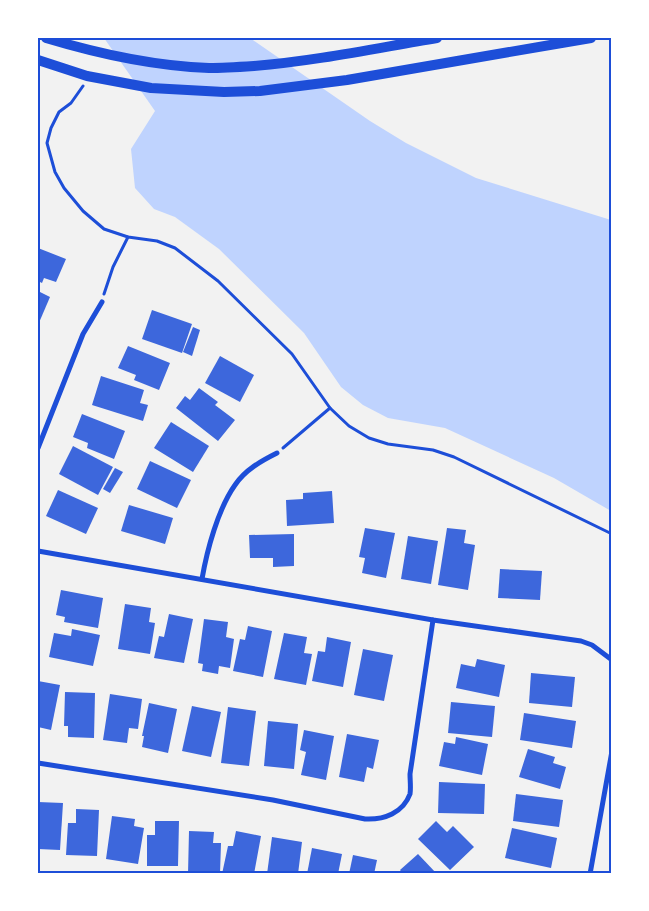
<svg xmlns="http://www.w3.org/2000/svg" width="649" height="911" font-family="'Public Sans',sans-serif">
	<style>
		.water { fill: #bfd3fe }
		.building { fill: #3d67dc }
		.lines { fill: none; stroke-linecap: round; stroke-linejoin: round }
		.path { stroke: #1d4ed8; stroke-width: 3 }
		.minor { stroke: #1d4ed8; stroke-width: 5 }
		.secondary { stroke: #1d4ed8; stroke-width: 10 }
		.neatline { fill: none; stroke: #1d4ed8; stroke-width: 2 }
	</style>
	<rect width="100%" height="100%" fill="#f2f2f2"/>
	<path class="water" d="M104,38H250L370,121L406,143L476,178L611,220V511L554,478L445,428L388,418L363,405L341,387L304,333L219,249L175,217L154,209L135,188L131,149L155,111Z"/>
	<g class="building">
		<path d="M38,248L66,259L56,282L44,278L42,283L38,281Z"/>
		<path d="M38,291L50,297L38,325Z"/>
		<path d="M152,310L192,324L182,353L142,339Z"/>
		<path d="M193,327L200,330L192,356L183,352Z"/>
		<path d="M128,346L170,363L159,390L134,380L136,375L118,368Z"/>
		<path d="M220,356L254,375L240,402L205,383Z"/>
		<path d="M101,376L144,390L140,403L148,405L143,421L92,405Z"/>
		<path d="M199,388L218,402L215,405L235,420L218,441L176,408L185,396L190,400Z"/>
		<path d="M82,414L125,431L114,459L87,448L88,443L73,437Z"/>
		<path d="M171,422L209,446L193,472L154,448Z"/>
		<path d="M73,446L113,467L98,495L59,474Z"/>
		<path d="M150,461L191,480L177,508L137,489Z"/>
		<path d="M115,468L123,472L110,493L103,489Z"/>
		<path d="M58,490L98,508L86,534L46,516Z"/>
		<path d="M332,491L334,523L287,526L286,500L303,499V493Z"/>
		<path d="M129,505L173,518L165,544L121,531Z"/>
		<path d="M365,528L395,533L386,578L362,573L365,558L359,557Z"/>
		<path d="M447,528L466,530L464,543L475,545L468,590L438,585Z"/>
		<path d="M294,534V566L273,567V558H250L249,535Z"/>
		<path d="M408,536L438,541L431,584L401,579Z"/>
		<path d="M500,569L542,571L540,600L498,598Z"/>
		<path d="M61,590L103,598L98,628L64,622L65,617L56,615Z"/>
		<path d="M125,604L151,608L149,622L155,623L150,654L118,649Z"/>
		<path d="M169,614L193,619L184,663L154,658L159,636L164,637Z"/>
		<path d="M204,619L228,622L226,637L234,639L230,668L219,666L218,674L202,671L203,664L198,663Z"/>
		<path d="M248,626L272,631L263,677L233,671L240,639L245,640Z"/>
		<path d="M72,629L100,635L93,666L49,657L54,633L71,636Z"/>
		<path d="M284,633L307,637L304,653L312,654L306,685L274,679Z"/>
		<path d="M327,637L351,642L343,687L312,681L318,651L325,652Z"/>
		<path d="M363,649L393,655L384,701L354,695Z"/>
		<path d="M477,659L505,665L499,697L456,688L461,664L475,667Z"/>
		<path d="M531,673L575,677L572,707L529,703Z"/>
		<path d="M38,681L60,685L51,730L38,727Z"/>
		<path d="M65,692L95,693L94,738L68,737V726H64Z"/>
		<path d="M110,694L142,699L138,729L129,728L127,743L103,740Z"/>
		<path d="M451,702L495,706L492,737L448,733Z"/>
		<path d="M149,703L177,709L168,753L142,747L144,736H142Z"/>
		<path d="M192,706L221,712L211,757L182,751Z"/>
		<path d="M228,707L256,711L249,766L221,763Z"/>
		<path d="M524,713L576,721L572,748L520,740Z"/>
		<path d="M268,721L298,724L294,769L264,766Z"/>
		<path d="M304,730L334,736L326,780L301,775L306,752L300,750Z"/>
		<path d="M347,734L379,740L373,769L367,767L364,782L339,777Z"/>
		<path d="M456,737L488,744L482,775L439,766L444,742L455,744Z"/>
		<path d="M528,749L555,757L553,763L566,767L560,789L519,777Z"/>
		<path d="M439,782L485,784L484,814L438,813Z"/>
		<path d="M516,794L563,800L559,827L513,821Z"/>
		<path d="M38,802L63,803L60,850L38,849Z"/>
		<path d="M76,809L99,810L97,856L66,855L68,823H76Z"/>
		<path d="M112,816L135,819L134,826L144,828L138,864L106,859Z"/>
		<path d="M155,821H179L178,866H147V835H155Z"/>
		<path d="M436,821L447,832L453,826L474,847L450,870L418,839Z"/>
		<path d="M512,828L557,838L551,868L505,858Z"/>
		<path d="M189,831L214,832L213,843H221L220,874H188Z"/>
		<path d="M236,831L261,836L254,874H222L228,846H233Z"/>
		<path d="M272,837L302,842L298,874H267Z"/>
		<path d="M312,848L342,854L338,874H307Z"/>
		<path d="M418,854L437,874H403L400,870Z"/>
		<path d="M353,855L377,860L374,874H349Z"/>
	</g>
	<g class="lines">
		<g class="path">
			<path d="M83,86L71,103L59,112L51,128L47,143L55,172L64,188L83,211L104,229L128,237L157,241L175,248L218,281L292,354L330,408L349,426L369,438L388,444L433,450L454,457L612,534"/>
			<path d="M104,294L113,267L128,237"/>
			<path d="M283,448L330,408"/>
		</g>
		<g class="minor">
			<path d="M38,448L83,334L102,302"/>
			<path d="M38,551L433,620L581,641L592,645L612,660"/>
			<path d="M202,579C207,550 218,509 235,485C245,470 261,461 277,453"/>
			<path d="M38,763L273,800L365,819C384,820 403,813 410,794C411,788 410,780 410,774L433,620"/>
			<path d="M590,874L612,751"/>
		</g>
		<g class="secondary">
			<path d="M46,38C99,54 153,66 209,68C224,68 239,67 254,66C316,61 377,48 437,38"/>
			<path d="M38,60L87,76L151,88L224,92L260,91L347,80L591,38"/>
		</g>
	</g>
	<rect width="649" height="911" fill="none" stroke="#ffffff" stroke-width="78"/>
	<rect x="39" y="39" width="571" height="833" class="neatline"/>
</svg>
